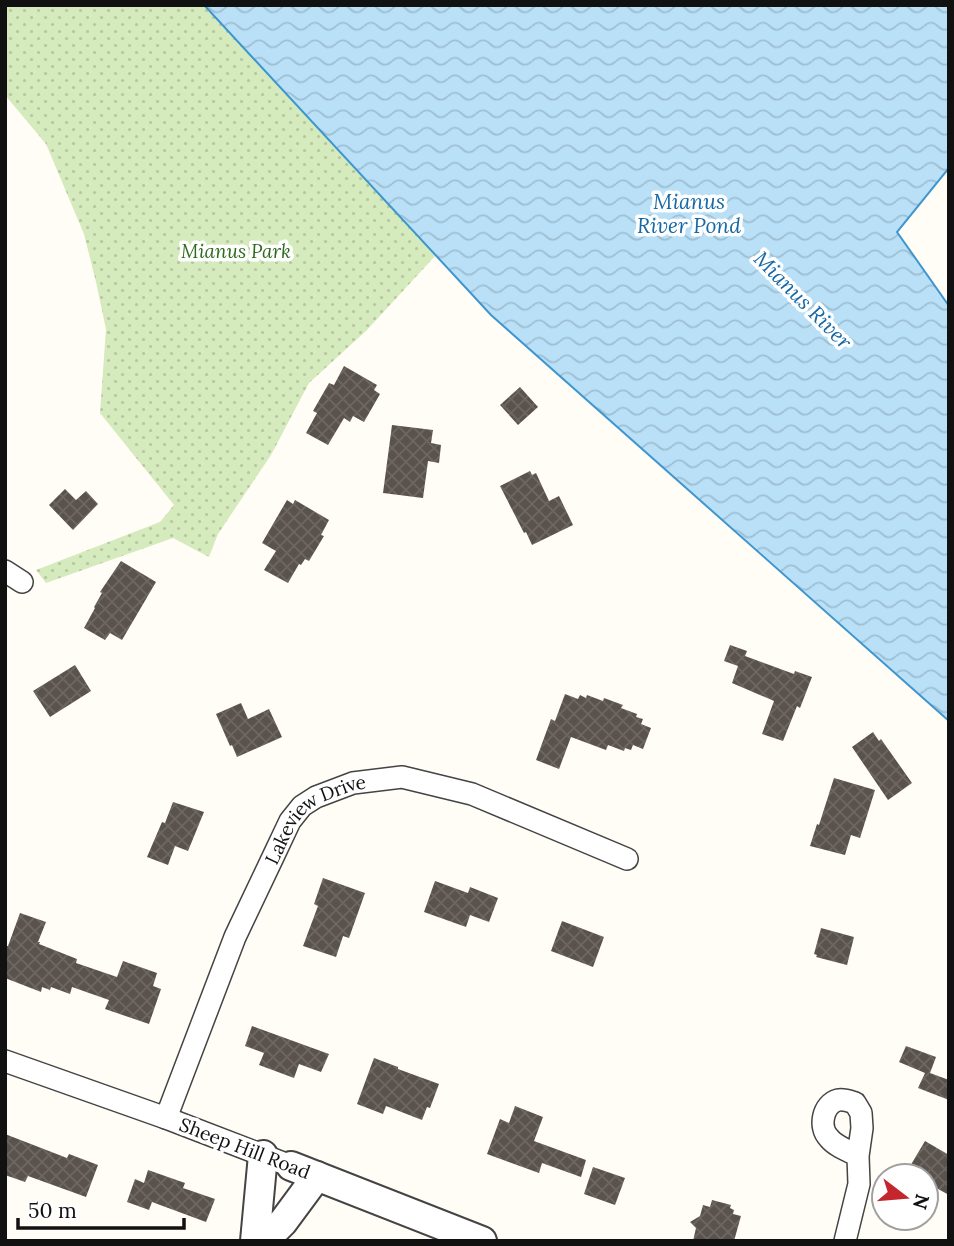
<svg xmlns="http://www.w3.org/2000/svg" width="954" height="1246" font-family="Lora,serif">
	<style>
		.grass { fill: url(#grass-dots) }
		.water { fill: url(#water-waves); stroke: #3f96cf; stroke-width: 2 }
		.building { fill: url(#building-cross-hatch) }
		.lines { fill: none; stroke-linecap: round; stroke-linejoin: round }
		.minor-casing { stroke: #444; stroke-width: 24 }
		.tertiary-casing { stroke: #444; stroke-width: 32 }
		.minor { stroke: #fff; stroke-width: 21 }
		.tertiary { stroke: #fff; stroke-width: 28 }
		.labels { text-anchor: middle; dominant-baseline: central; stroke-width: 7; stroke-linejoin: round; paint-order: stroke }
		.park-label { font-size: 19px; font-style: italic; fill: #2f6b1f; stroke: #fff }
		.street-label { font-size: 19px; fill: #111; stroke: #fff }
		.water-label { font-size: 21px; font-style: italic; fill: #1768a6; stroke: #fff }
	</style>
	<defs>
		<pattern id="grass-dots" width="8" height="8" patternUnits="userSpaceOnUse" patternTransform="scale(1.75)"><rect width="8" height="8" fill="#d5ebbd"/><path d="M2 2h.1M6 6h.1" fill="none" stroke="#b6c8a1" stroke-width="1.8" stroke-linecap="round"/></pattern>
		<pattern id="water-waves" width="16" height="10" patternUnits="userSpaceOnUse" patternTransform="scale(1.75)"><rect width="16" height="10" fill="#b9e0f7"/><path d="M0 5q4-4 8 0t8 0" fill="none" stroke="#9ebfd3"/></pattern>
		<pattern id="building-cross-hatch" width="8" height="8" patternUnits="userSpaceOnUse" patternTransform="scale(1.75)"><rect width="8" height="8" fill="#5a524d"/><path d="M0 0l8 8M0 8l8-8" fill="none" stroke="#6d6662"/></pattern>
	</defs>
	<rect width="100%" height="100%" fill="#fffdf5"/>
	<path class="grass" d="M5,5H206L436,255L367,330L309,383L271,455L218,534L209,557L173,538L46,583L36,570L160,522L174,505L100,413L106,329L96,282L84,234L46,144L5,95Z"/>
	<path class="water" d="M204,5H949V168L897,232L949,306V721L491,315Z"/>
	<g class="building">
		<path d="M344,366L377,385L374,390L380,394L364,422L353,416L350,422L344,418L328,445L306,433L317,413L313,411L329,383L334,385Z"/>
		<path d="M520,387L538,407L518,425L500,405Z"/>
		<path d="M392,425L433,430L431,443L441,445L439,463L428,461L423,498L383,493Z"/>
		<path d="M530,471L532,475L536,473L549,501L559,496L573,525L532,545L526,532L524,533L500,486Z"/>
		<path d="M65,489L76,500L86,491L98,504L73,530L49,505Z"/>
		<path d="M287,500L293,504L295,500L329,520L321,535L324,536L309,561L305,559L301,565L299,564L288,583L264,570L276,551L262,543Z"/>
		<path d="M121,561L156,582L122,640L110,633L105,640L84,628L95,608L94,607L102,593L100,592Z"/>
		<path d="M730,645L747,651L745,656L794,674L795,671L812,677L800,708L797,706L783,741L762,734L774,701L732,683L738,666L724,661Z"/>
		<path d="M75,665L91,691L50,717L33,691Z"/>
		<path d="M565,694L578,699L580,695L586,698L587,695L603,701L604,698L623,705L621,708L637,714L636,717L643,719L641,724L651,728L643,749L633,745L631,750L625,748L624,751L608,745L606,750L571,737L559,769L536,760L551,719L555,721Z"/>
		<path d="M241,703L248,719L269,709L282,737L237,757L232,745L230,746L216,714Z"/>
		<path d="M873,732L879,741L881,739L912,783L888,800L852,747Z"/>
		<path d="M834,778L875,790L860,838L851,835L845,855L810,846L817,824L819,825Z"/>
		<path d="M173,802L204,812L188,851L175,846L168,865L147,857L162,822L165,823Z"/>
		<path d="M323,878L365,893L349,938L343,936L336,957L303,946L318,906L314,904Z"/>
		<path d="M435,881L468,893L470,887L498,898L489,922L470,915L466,927L424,912Z"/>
		<path d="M20,913L46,922L38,942H40L39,944L77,959L76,963L117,977L123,961L157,973L153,986L161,989L149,1024L105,1009L109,1000L72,987L70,994L51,987L50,990L42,987L41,992L5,978V946H8Z"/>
		<path d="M562,921L604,937L593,967L551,951Z"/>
		<path d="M821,928L854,937L847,965L816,957L817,955L814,954Z"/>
		<path d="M252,1026L329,1054L321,1072L299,1064L294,1078L259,1065L264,1053L245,1046Z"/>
		<path d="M906,1046L936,1057L930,1073L949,1080V1100L918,1088L925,1073L899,1062Z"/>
		<path d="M374,1058L398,1067V1069L439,1084L430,1108L427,1107L422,1120L386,1106L383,1114L357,1104Z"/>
		<path d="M515,1106L543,1117L534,1141L586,1160L581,1177L542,1163L539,1173L487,1154L500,1119L509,1123Z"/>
		<path d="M5,1134L67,1158L69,1154L98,1165L86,1197L28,1176L25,1182L5,1175Z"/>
		<path d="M925,1141L949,1155V1195L929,1184L926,1176H922L909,1168Z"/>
		<path d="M593,1167L625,1178L615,1205L584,1194Z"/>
		<path d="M148,1170L185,1183L183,1188L215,1199L206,1222L152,1202L149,1210L127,1202L135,1179L144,1183Z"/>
		<path d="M712,1200L731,1205L730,1208L734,1210L733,1214L741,1216L734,1241H693L696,1228L690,1222L700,1216L703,1205L710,1207Z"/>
	</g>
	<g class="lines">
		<g class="minor-casing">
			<g id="minor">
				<path d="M5,571L22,582"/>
				<path d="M5,1061L166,1118L291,1166"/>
				<path id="s1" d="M166,1118L235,937L273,857L290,821L302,806L316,797L353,783L402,777L472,794L627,859"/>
				<path d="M845,1241L859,1184L858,1156L862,1128L861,1113L855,1103C849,1101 844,1099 838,1100C823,1104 818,1127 829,1138C835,1146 849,1151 858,1156"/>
			</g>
		</g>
		<g class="tertiary-casing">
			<g id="tertiary">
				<path d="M291,1166L482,1241"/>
				<path d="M255,1241L263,1155"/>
				<path d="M264,1241L283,1222L317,1176"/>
			</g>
		</g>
		<use href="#minor" class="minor"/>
		<use href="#tertiary" class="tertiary"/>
	</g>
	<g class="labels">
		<g class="park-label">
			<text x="236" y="251">Mianus Park</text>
		</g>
		<g class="street-label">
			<text stroke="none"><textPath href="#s1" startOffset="343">Lakeview Drive</textPath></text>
			<text transform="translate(245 1148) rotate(21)">Sheep Hill Road</text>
		</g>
		<g class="water-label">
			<text x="689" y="201">Mianus<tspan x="689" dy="24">River Pond</tspan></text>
			<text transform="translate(803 300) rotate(45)">Mianus River</text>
		</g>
	</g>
	<rect width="954" height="1246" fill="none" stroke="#111111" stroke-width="14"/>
	<g transform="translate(905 1197) rotate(106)"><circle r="33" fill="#ffffff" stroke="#a0a0a0" stroke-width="2"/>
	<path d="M0-5L12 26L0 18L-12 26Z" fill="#c4262e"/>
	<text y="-10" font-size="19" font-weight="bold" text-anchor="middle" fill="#111111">N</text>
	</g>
	<path d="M18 1218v10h166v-10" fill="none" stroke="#111111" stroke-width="3.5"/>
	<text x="28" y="1218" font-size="21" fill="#111111" stroke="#ffffff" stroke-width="5" paint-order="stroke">50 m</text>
</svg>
